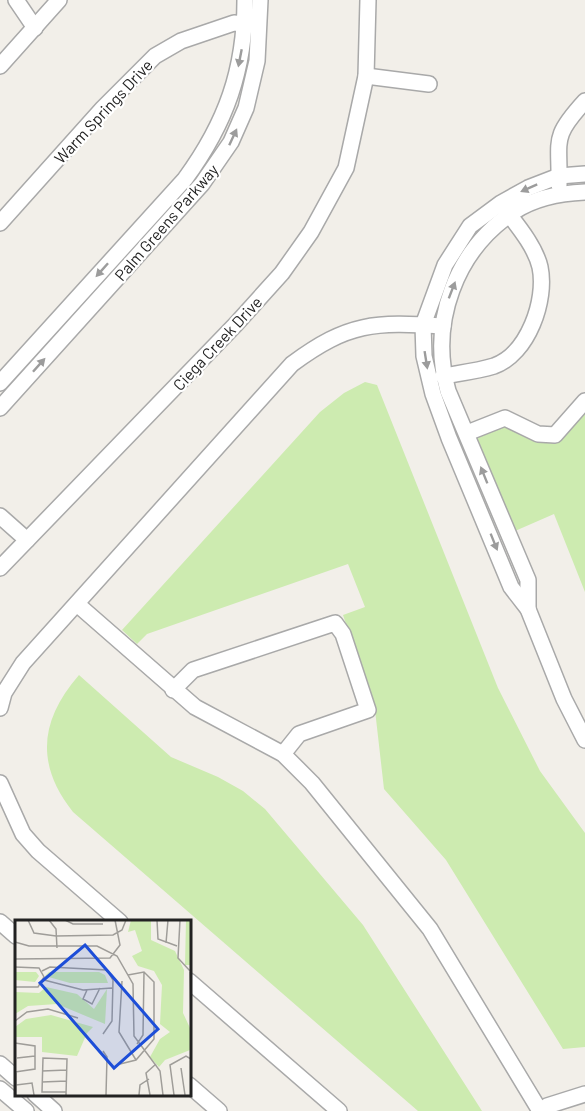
<svg xmlns="http://www.w3.org/2000/svg" width="585" height="1111" font-family="Barlow,sans-serif">
	<style>
		.grass { fill: #cdebb0 }
		.lines { fill: none; stroke-linecap: round; stroke-linejoin: round }
		.minor-casing { stroke: #a9a9a9; stroke-width: 18 }
		.minor { stroke: #fff; stroke-width: 15 }
		.oneway { fill: #9c9c9c }
		.labels { text-anchor: middle; dominant-baseline: central; stroke-width: 4.5; stroke-linejoin: round; paint-order: stroke }
		.street-label { font-size: 16px; fill: #222; stroke: #fff }
		.inset-road { fill: none; stroke: #9f9d99; stroke-width: 1.5 }
		.view { fill: #1d4ed8; fill-opacity: 0.15; stroke: #1d4ed8; stroke-width: 3 }
		.inset-edge { fill: none; stroke: #222; stroke-width: 3 }
	</style>
	<rect width="100%" height="100%" fill="#f2efe9"/>
	<g class="grass">
		<path d="M365,382L377,385L498,688L540,771L585,833V1047L563,1049L446,860L384,789L375,710L343,615L365,607L348,564L147,634L137,644L122,630L320,412L344,393Z"/>
		<path d="M585,408V592L554,514L515,531L475,436L508,423L539,443L562,437Z"/>
		<path d="M79,675L171,757L218,777L243,791L265,809L363,925L482,1111H418L73,812C35,764 40,720 79,675Z"/>
	</g>
	<g class="lines">
		<g class="minor-casing">
			<g id="minor">
				<path d="M16,0L35,28"/>
				<path d="M0,66L59,0"/>
				<path d="M366,76L429,84"/>
				<path d="M585,174L559,176L528,188L501,203L470,226L445,265L423,325L424,356L433,394L449,438L511,587L528,609L564,699L585,740"/>
				<path d="M559,185C560,139 551,138 585,101"/>
				<path d="M0,223L103,108L155,56L181,41L234,23L254,25"/>
				<path d="M443,376C460,373 478,371 494,366C528,354 547,300 540,267C535,246 517,225 504,208"/>
				<path d="M0,383L185,179C226,123 245,70 245,0"/>
				<path d="M0,408L202,184L231,142L246,108L257,61L260,0"/>
				<path d="M467,433L505,418L538,434L555,435L585,401"/>
				<path d="M0,516L27,540"/>
				<path d="M0,568L236,324L282,273L311,232L346,168L366,76L368,0"/>
				<path d="M77,604L195,707L283,754L312,783L430,929L540,1111"/>
				<path d="M528,609V580L448,391C429,323 455,250 515,211C535,198 562,193 585,192"/>
				<path d="M173,690L193,670L335,623L343,634L368,710L299,734L283,754"/>
				<path d="M0,708L4,693L23,663L292,364C349,322 374,322 443,326"/>
				<path d="M0,783L23,834L38,851L120,922"/>
				<path d="M0,922L16,936"/>
				<path d="M189,981L339,1111"/>
				<path d="M0,1064L16,1078"/>
				<path d="M189,1085L219,1111"/>
				<path d="M0,1089L26,1111"/>
				<path d="M35,1094L54,1111"/>
				<path d="M540,1111L547,1106L585,1094"/>
			</g>
		</g>
		<use href="#minor" class="minor"/>
	</g>
	<defs><path id="oneway-solid" d="M-6-.8H1V-3.2L6.5 0L1 3.2V.8H-6Z" transform="scale(1.5)"/></defs>
	<g class="oneway">
		<use href="#oneway-solid" transform="translate(240 58) rotate(101)"/>
		<use href="#oneway-solid" transform="translate(233 137) rotate(-65)"/>
		<use href="#oneway-solid" transform="translate(529 188) rotate(156)"/>
		<use href="#oneway-solid" transform="translate(102 270) rotate(132)"/>
		<use href="#oneway-solid" transform="translate(452 290) rotate(-69)"/>
		<use href="#oneway-solid" transform="translate(426 360) rotate(81)"/>
		<use href="#oneway-solid" transform="translate(39 365) rotate(-48)"/>
		<use href="#oneway-solid" transform="translate(484 475) rotate(-112)"/>
		<use href="#oneway-solid" transform="translate(494 542) rotate(68)"/>
	</g>
	<g class="labels">
		<g class="street-label">
			<text transform="translate(103 111) rotate(-47)">Warm Springs Drive</text>
			<text transform="translate(166 222) rotate(-49)">Palm Greens Parkway</text>
			<text transform="translate(217 343) rotate(-47)">Ciega Creek Drive</text>
		</g>
	</g>
	<g transform="translate(15 920)">
		<rect width="176" height="176" fill="#f2efe9"/>
		<path d="M116,0H136V20L160,31L169,50L168,93L175,108V130L150,140L144,147L135,137L145,119L155,112L145,104L147,65L139,51L123,46L117,36L127,31L120,10L113,12ZM171,0H175V45H170ZM0,52H21L24,56L20,62L0,60ZM34,52H84L90,55L93,63H55L30,56ZM31,67L62,74L79,89L92,69L90,104L42,84L13,86L0,94V72L24,73ZM36,95L78,107L72,113L62,136L27,132V117H0V107L11,99Z" fill="#cdebb0"/>
		<path class="inset-road" d="M13,0L19,13L41,16L98,15L107,10L111,0M34,0L41,9L42,28M50,0L58,4H88M142,0L143,19L162,26M165,0L163,38L176,52M0,22L14,26H82L102,36L118,64L119,116L145,151L148,175M151,23L153,0M0,39L95,38L105,25L100,0M0,47L24,48L29,57L23,67H0M27,51L35,47L92,50L98,60L97,101L88,114M175,52L176,99M29,60L68,70L97,68M107,61L104,112L121,140M72,70L68,79L77,84L85,68M0,101L12,92L33,89L63,98M0,123L20,126V149L0,152M122,124L128,115L129,52M88,131L92,137L91,175M2,138L20,136M105,144L121,140L139,119V62L129,52L113,55M166,148L170,175M27,151L52,150M1,152V175M27,162L52,161M1,165L17,163L19,175M51,172H27L28,138L52,139L51,175M124,175L125,165L134,159M135,175L131,153L141,144M159,175L155,145L171,136L176,139"/>
		<path class="view" d="M70,25L143,109L99,148L25,63Z"/>
		<rect width="176" height="176" class="inset-edge"/>
	</g>
</svg>
